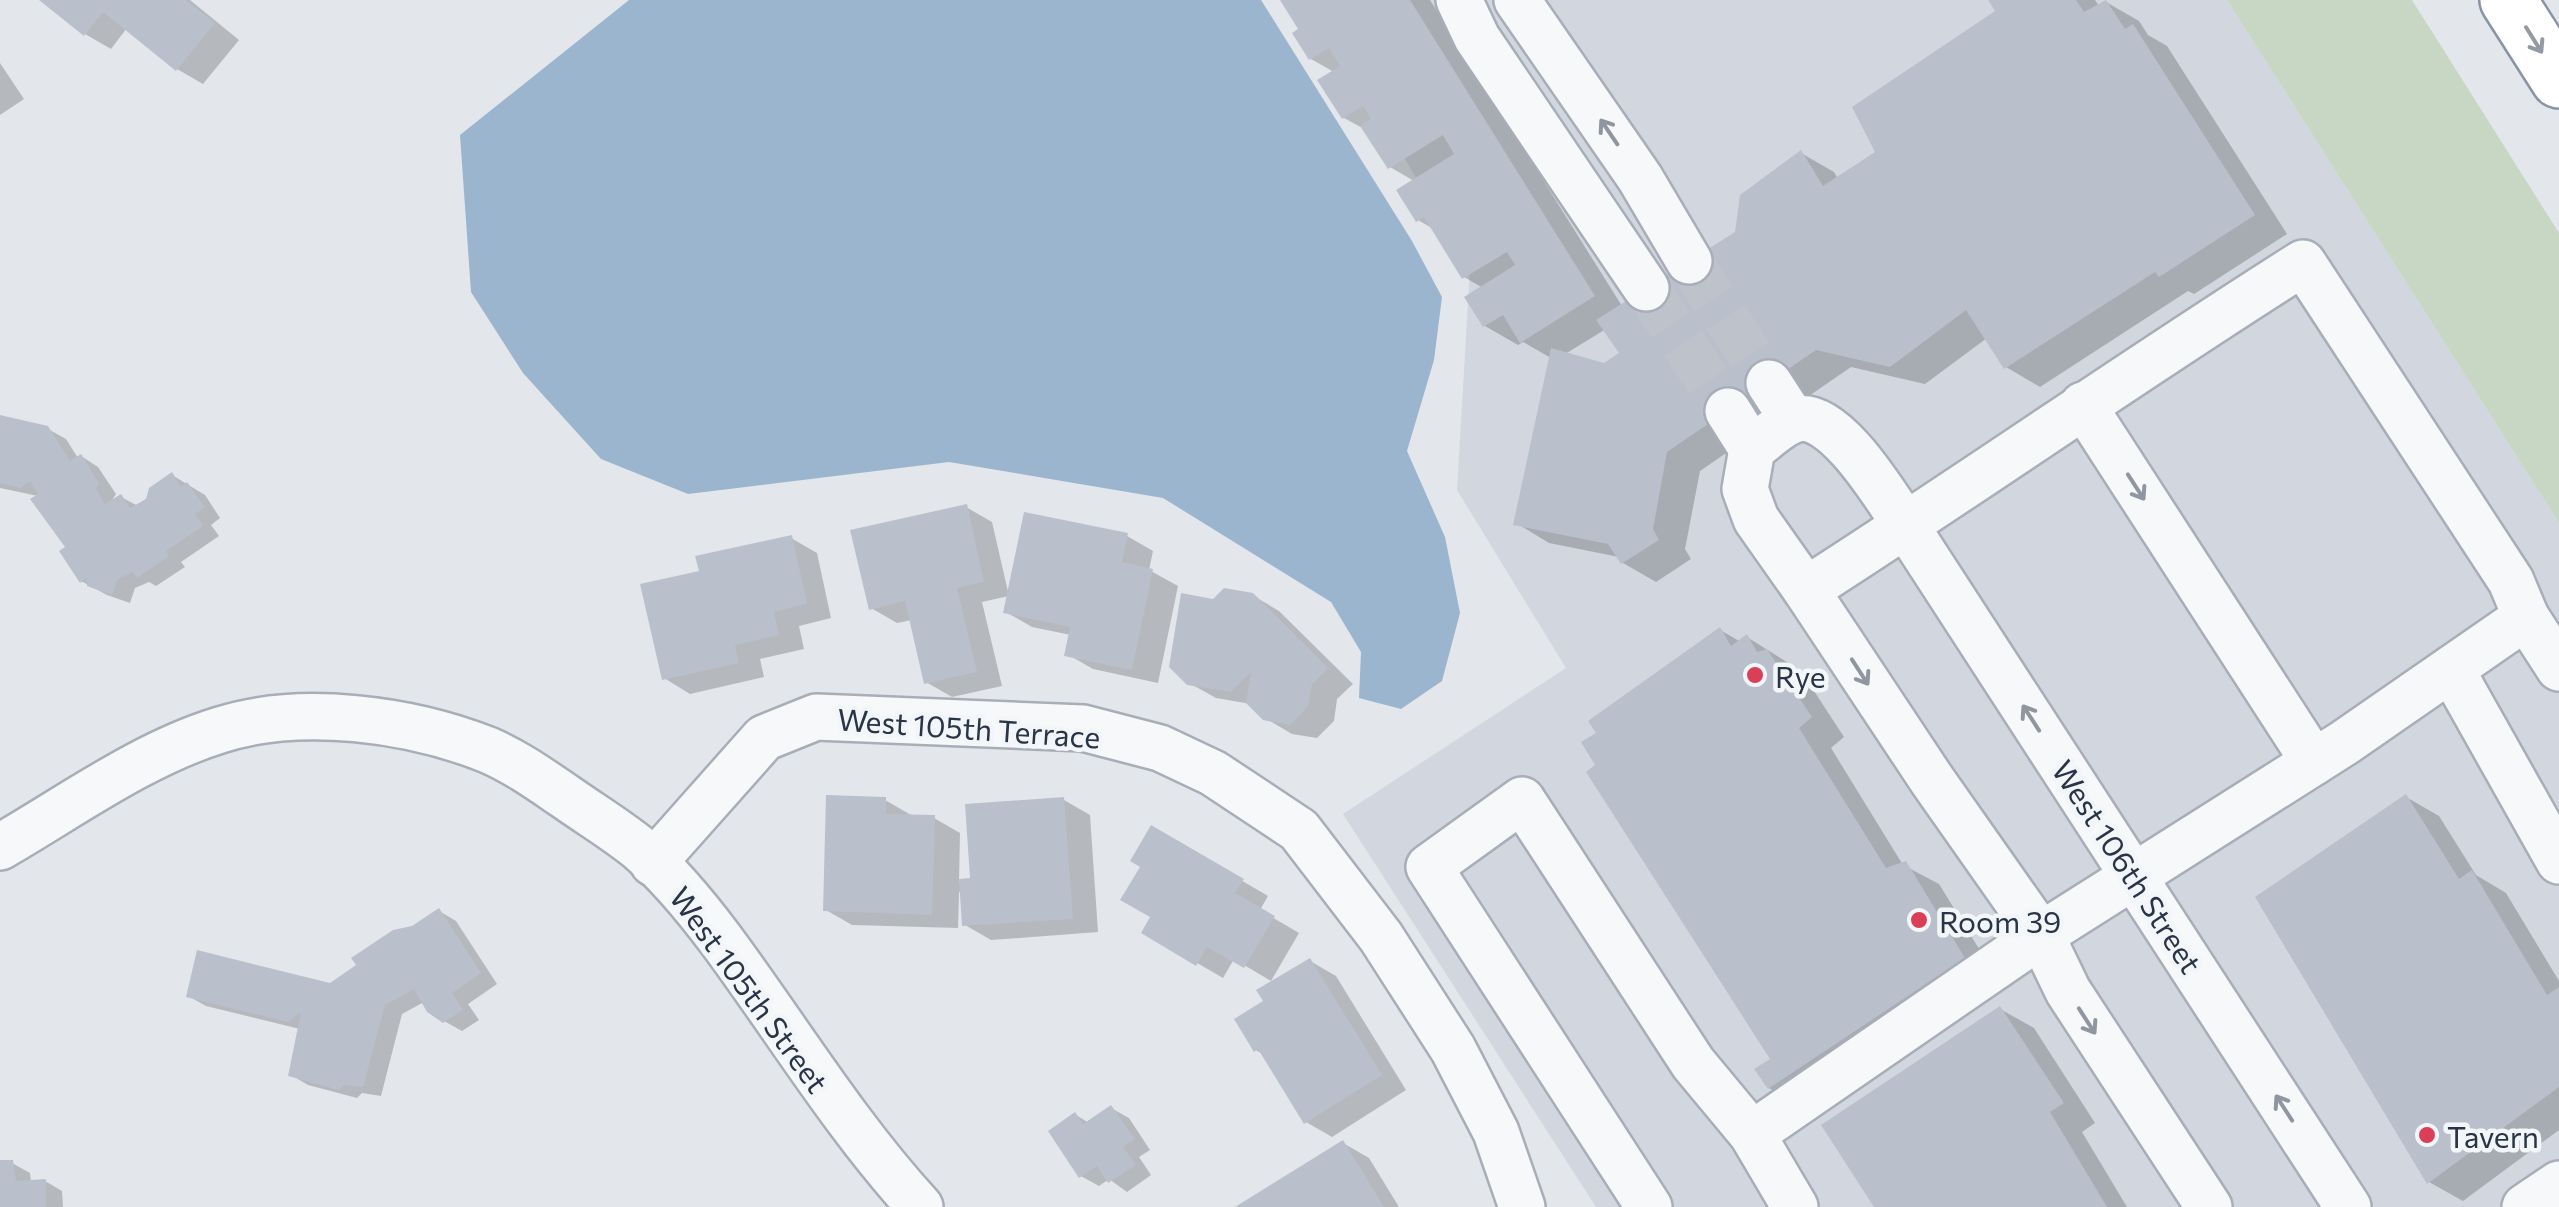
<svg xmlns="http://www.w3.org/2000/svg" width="2559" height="1207" font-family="Commissioner,sans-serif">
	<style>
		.built { fill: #d1d6df }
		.green { fill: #c8d7c3 }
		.water { fill: #9bb5cf }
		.shadow { fill: #0003; fill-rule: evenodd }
		.building { fill: #bac0cb }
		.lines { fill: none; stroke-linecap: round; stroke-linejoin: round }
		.minor-tunnel { stroke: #bec3cb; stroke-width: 45; stroke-dasharray: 45 22; stroke-linecap: butt }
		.minor-casing { stroke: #a7aeb7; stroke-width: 50 }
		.highway-casing { stroke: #8994a5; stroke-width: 60 }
		.minor { stroke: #f6f8fa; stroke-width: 45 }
		.highway { stroke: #fff; stroke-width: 55 }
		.oneway { stroke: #949aa3 }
		.oneway2 { stroke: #9096a0 }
		.poi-dot { fill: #db3f57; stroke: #f3f6f9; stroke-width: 4 }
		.labels { text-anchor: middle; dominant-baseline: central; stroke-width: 9; stroke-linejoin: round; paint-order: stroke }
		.poi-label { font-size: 30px; fill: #293447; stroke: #f3f6f9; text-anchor: start }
		.street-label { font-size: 30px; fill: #293447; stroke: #f3f6f9 }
	</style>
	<rect width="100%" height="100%" fill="#e3e7ec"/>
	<path class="built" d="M1310,0H2227L2559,523V1207H1596L1343,814L1566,668L1457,490L1470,268Z"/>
	<path class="green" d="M2227,0H2412L2559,233V523Z"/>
	<path class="water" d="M629,0H1261L1412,241L1442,297L1434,360L1407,451L1445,537L1460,613L1442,681L1401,709L1359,698L1361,652L1331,602L1163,498L949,462L688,494L601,459L523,373L471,292L460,135Z"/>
	<g class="shadow">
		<path d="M43,0H190L239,40L203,84L177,69L127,28L111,49L85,34Z"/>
		<path d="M1283,0H1430L1622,306L1737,233L1801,153L1834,172L1838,179L1878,153L1999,12L1991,0H2095L2099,6L2106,2L2139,21L2148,35L2167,46L2287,234L2194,294L2188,291L2040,387L2006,367L1987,338L1925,384L1851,367L1700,471L1685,549L1691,559L1656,582L1623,563L1619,557L1549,543L1516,523L1551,358L1523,342L1518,345L1485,326L1483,288L1464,277L1435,230L1418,220L1414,181L1390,167L1366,130L1344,118L1334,72L1311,59L1302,29ZM1606,329L1623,353L1604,365L1565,354Z"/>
		<path d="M0,63L24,99L0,115Z"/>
		<path d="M0,417L48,429L66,439L78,458L81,456L98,467L116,494L109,505L121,497L138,506L172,475L205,495L220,518L211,525L219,536L181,562L185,567L156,586L149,582L135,588L130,603L107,595L81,581L68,547L38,496L0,488Z"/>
		<path d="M966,507L992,522L1009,596L982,602L1002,686L952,697L926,682L912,620L897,623L871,608Z"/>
		<path d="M1127,536L1153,551L1149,570L1178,586L1158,683L1093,669L1067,654L1071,635L1032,627L1006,612Z"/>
		<path d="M791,538L817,553L831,618L799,626L804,649L760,659L764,677L690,694L664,678L702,573Z"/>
		<path d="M1252,595L1279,611L1353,684L1337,699L1334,721L1317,738L1292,734L1265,718L1251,704L1216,698L1189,683L1214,601Z"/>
		<path d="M1720,630L1741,642L1747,637L1801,671L1844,737L1831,748L1903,865L1939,884L1997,978L1803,1107L1769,1088L1773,1059Z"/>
		<path d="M2406,797L2439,816L2476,875L2506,893L2559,981V1130L2463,1201L2429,1182Z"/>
		<path d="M885,800L911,815L934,818L960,833L959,882L972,881L1064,800L1090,815L1098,932L991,940L965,925L962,892H959L958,928L852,925L826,910Z"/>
		<path d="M1152,828L1268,896L1260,910L1299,933L1271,981L1234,959L1223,978L1144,932L1154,916L1143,866Z"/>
		<path d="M439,911L456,921L497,984L468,1004L479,1020L462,1031L444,1021L424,1002L402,1014L381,1096L362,1093L357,1098L308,1085L291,1075L300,1029L206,1006L188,996L330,985Z"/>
		<path d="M1310,961L1336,976L1406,1090L1332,1137L1306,1122L1264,1055L1256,1050L1266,1002Z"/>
		<path d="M2000,1009L2034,1028L2095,1123L2082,1132L2127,1207H1877Z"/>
		<path d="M1111,1108L1129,1118L1150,1150L1139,1157L1151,1175L1127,1192L1109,1179L1099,1186L1081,1176L1076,1115L1089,1123Z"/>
		<path d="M1343,1143L1369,1158L1399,1207H1240Z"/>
		<path d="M0,1163H12L30,1173L31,1182L45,1181L62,1191L63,1207H0Z"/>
	</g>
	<g class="building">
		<path d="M39,0H186L215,23L176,71L103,12L84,36Z"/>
		<path d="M1280,0H1410L1595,296L1520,343L1503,315L1483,327L1464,297L1515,265L1507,252L1462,279L1424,217L1416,222L1396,190L1454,154L1443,135L1388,169L1360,126L1371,119L1363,106L1342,119L1317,80L1340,66L1329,48L1309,60L1292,33L1298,29Z"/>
		<path d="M1988,0H2076L2084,12L2106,0L2125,29L2133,24L2255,215L2159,277L2155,272L2004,369L1966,310L1890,367L1816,350L1667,452L1653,529L1659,540L1621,564L1608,544L1513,525L1551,348L1604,363L1619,353L1596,320L1735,232L1740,195L1801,150L1823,186L1875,152L1852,107L1995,11Z"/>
		<path d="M0,415L48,426L70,461L81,454L99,483L96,489L105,504L121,494L130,508L146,499L149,488L172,472L181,487L187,482L205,507L195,514L203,526L166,551L169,556L137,578L133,572L118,579L112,595L87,586V578L80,583L59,551L65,547L30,499L38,494L30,481L20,488L0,483Z"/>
		<path d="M967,504L984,582L957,588L977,672L924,684L905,601L869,610L850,530Z"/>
		<path d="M1024,512L1128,533L1122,562L1153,569L1132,670L1064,656L1070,627L1003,613Z"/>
		<path d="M792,535L807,604L774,612L779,635L735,645L739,663L662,680L640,584L699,571L695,556Z"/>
		<path d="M1224,588L1253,593L1328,668L1312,684L1308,706L1290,725L1263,720L1246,703L1251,672L1231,692L1187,685L1169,667L1181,593L1213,599Z"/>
		<path d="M1720,627L1731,646L1747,634L1757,652L1767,649L1812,717L1799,728L1886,868L1906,861L1965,958L1768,1089L1754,1069L1770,1059L1586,772L1595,765L1581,742L1596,733L1588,721Z"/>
		<path d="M2406,794L2459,879L2472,870L2547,995L2559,987V1087L2427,1184L2255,897Z"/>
		<path d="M826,795L886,797V814L935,815L932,915L823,911Z"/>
		<path d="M1064,797L1073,919L962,926L959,879L970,878L965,804Z"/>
		<path d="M1151,825L1244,879L1235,893L1275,916L1244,968L1207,947L1196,966L1141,933L1150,917L1120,900L1140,867L1130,861Z"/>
		<path d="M439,908L481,973L452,993L463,1010L443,1023L427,1012L414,989L385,1005L363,1087L344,1085L339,1090L288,1076L301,1012L288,1022L186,997L197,950L330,983L356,965L351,958L393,930L412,926Z"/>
		<path d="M1310,958L1382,1075L1304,1124L1258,1049L1254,1052L1234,1019L1263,1001L1256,990Z"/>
		<path d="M2000,1006L2064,1103L2050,1112L2107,1207H1874L1821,1125Z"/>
		<path d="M1111,1105L1135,1139L1123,1147L1136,1165L1108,1183L1097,1166L1079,1178L1048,1131L1075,1112L1083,1124Z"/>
		<path d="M1343,1140L1384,1207H1235Z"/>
		<path d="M0,1160H13L16,1181L46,1179V1207H0Z"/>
	</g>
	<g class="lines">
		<g class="minor-tunnel">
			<path d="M1689,261L1769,383"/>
			<path d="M1646,288L1728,411"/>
		</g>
		<g class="minor-casing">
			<g id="minor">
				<path d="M1459,0L1477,38L1646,288"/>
				<path d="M1517,0L1640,178L1689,261"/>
				<path d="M1769,383L1793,420"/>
				<path d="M2083,405L2314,762"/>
				<path d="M1728,411L1752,449"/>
				<path d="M1806,590L1932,780L2041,935L2068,991L2209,1207"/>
				<path d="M2526,617L2559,668"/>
				<path d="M2451,669L2559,861"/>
				<path d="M0,847C71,806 142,754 220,730C301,704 410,719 488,750C516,762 541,780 566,797C590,814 617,830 640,849C670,875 697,908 721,940C787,1029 844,1124 920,1207"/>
				<path d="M653,863L764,738L816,717L1083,728L1160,748L1213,773L1299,830L1381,937L1453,1049L1496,1132L1522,1207"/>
				<path d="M1752,1134L2041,935L2344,743L2526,617L2511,581L2303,263C2135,369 1973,483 1806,590L1756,519L1745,489L1752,449C1765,440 1782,422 1798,419C1836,411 1888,500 1906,526L2348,1207"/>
				<path d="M1649,1207L1429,867L1522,800L1693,1063L1752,1134L1795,1207"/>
				<path d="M2525,1207L2559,1184"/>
			</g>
		</g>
		<g class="highway-casing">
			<path id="highway" d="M2508,0L2559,80"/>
		</g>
		<use href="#minor" class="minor"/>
		<use href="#highway" class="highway"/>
	</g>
	<defs><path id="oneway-shaft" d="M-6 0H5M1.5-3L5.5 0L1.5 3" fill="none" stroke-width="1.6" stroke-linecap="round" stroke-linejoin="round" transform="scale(2.5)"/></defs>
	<use class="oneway" href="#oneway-shaft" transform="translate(2534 40) rotate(58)"/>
	<g class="oneway2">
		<use href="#oneway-shaft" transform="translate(1609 132) rotate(-124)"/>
		<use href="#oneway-shaft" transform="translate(2136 487) rotate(57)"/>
		<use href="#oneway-shaft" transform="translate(1860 672) rotate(57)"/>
		<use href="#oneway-shaft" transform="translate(2031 718) rotate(-123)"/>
		<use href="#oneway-shaft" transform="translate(2087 1021) rotate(57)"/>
		<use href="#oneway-shaft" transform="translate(2284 1108) rotate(-123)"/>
	</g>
	<g class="poi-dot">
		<circle cx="1755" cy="675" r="10"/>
		<circle cx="1919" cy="920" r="10"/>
		<circle cx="2427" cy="1135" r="10"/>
	</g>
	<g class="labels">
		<g class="poi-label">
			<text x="1775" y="675">Rye</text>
			<text x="1939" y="920">Room 39</text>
			<text x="2447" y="1135">Tavern</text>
		</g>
		<g class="street-label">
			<text transform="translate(969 727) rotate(4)">West 105th Terrace</text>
			<text transform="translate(2128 866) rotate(57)">West 106th Street</text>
			<text transform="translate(750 989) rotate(54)">West 105th Street</text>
		</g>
	</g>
</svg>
